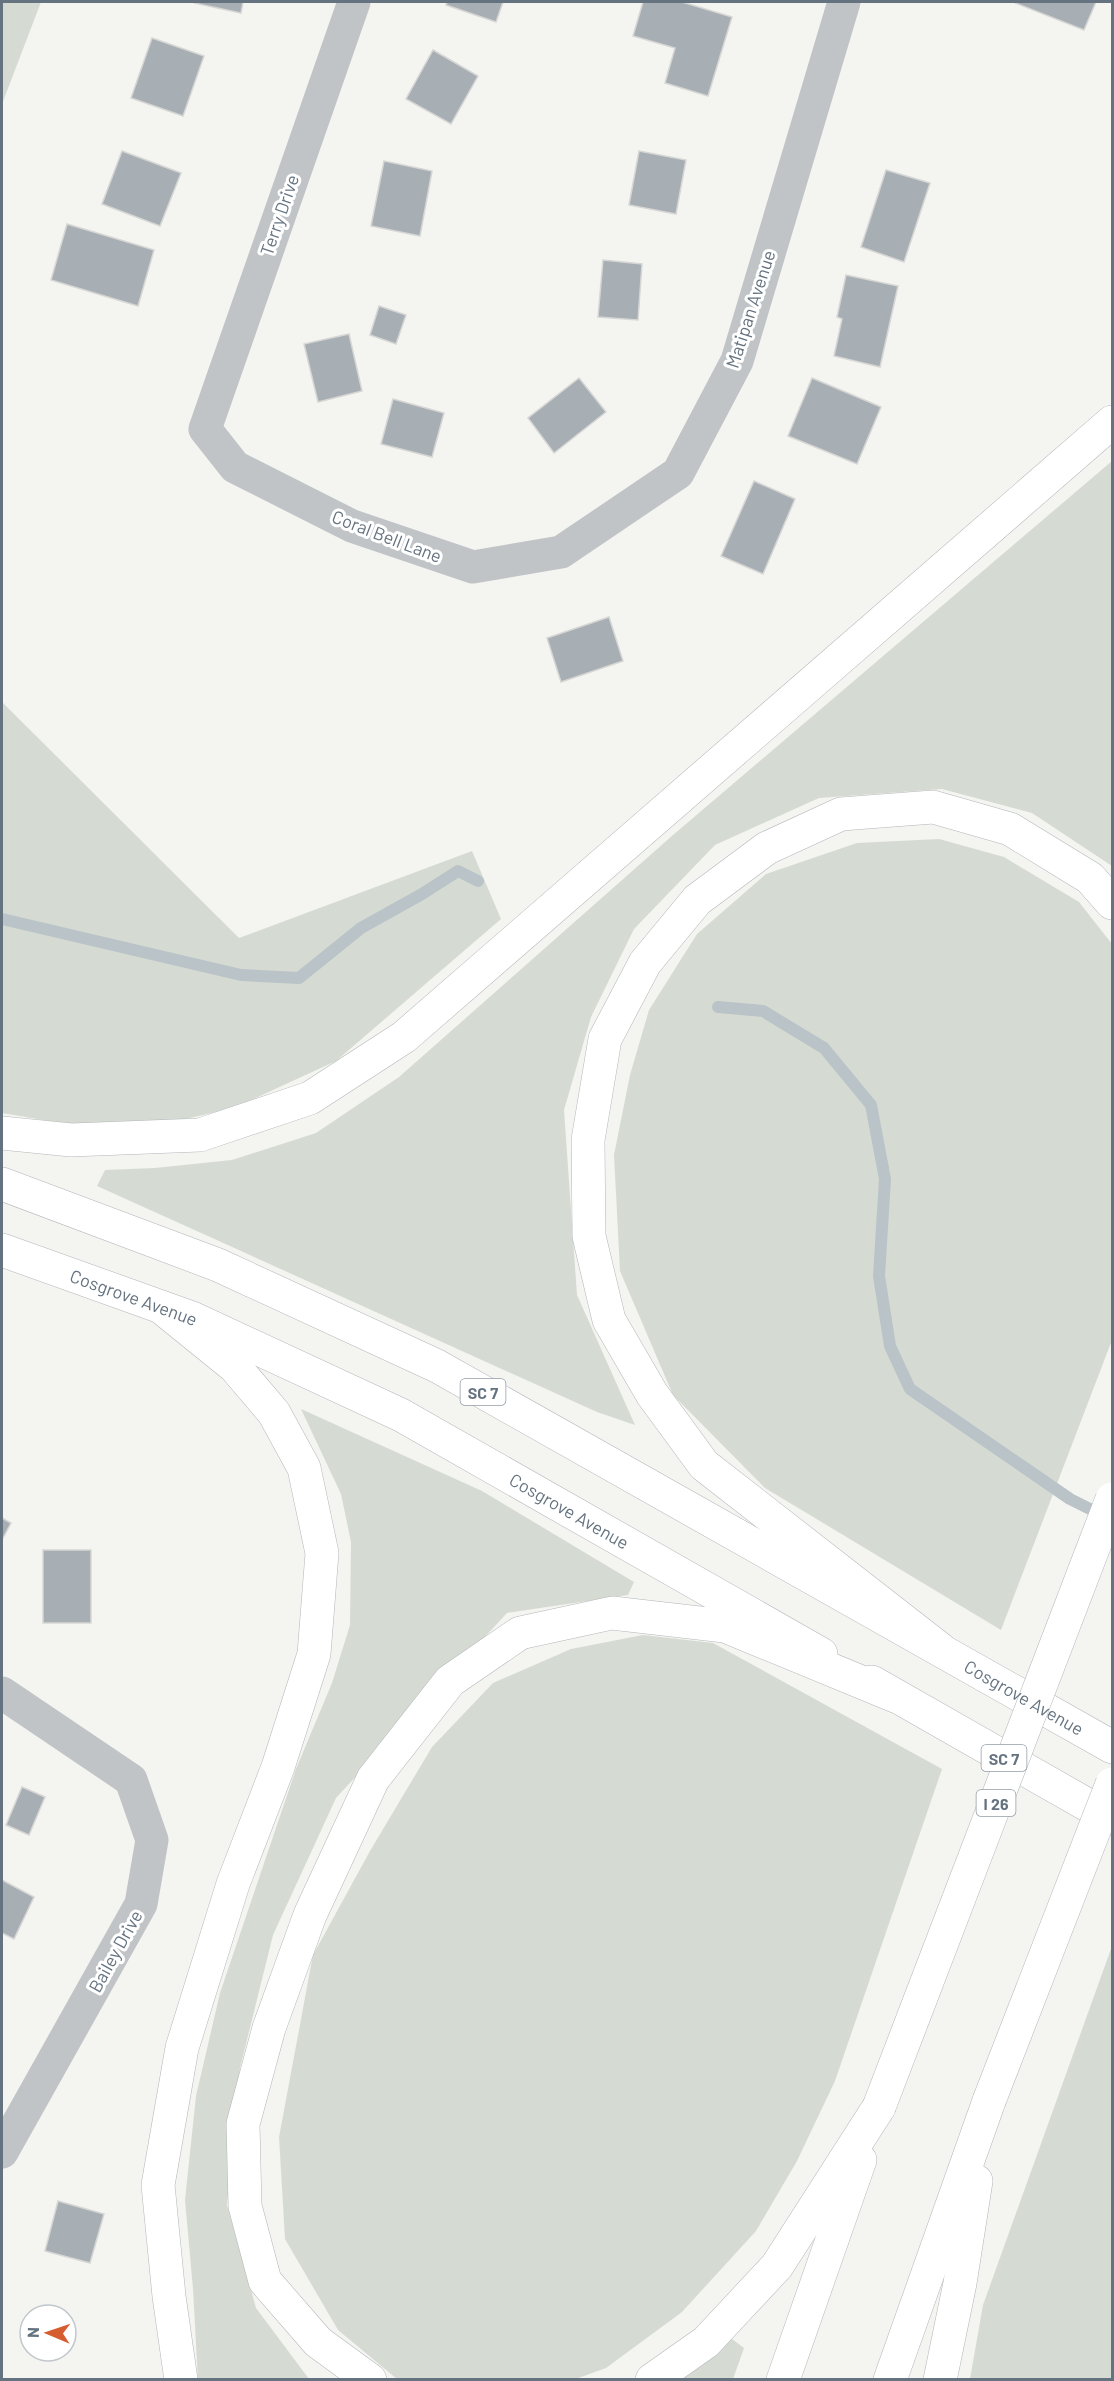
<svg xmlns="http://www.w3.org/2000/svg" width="1114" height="2381" font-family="Barlow,sans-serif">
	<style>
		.green { fill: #d5dbd2 }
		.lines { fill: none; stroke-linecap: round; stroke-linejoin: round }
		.stream { stroke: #bac3c8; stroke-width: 12 }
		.building { fill: #a7aeb4; stroke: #d6d6d4; stroke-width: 1.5 }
		.primary-casing { stroke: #b3b7ba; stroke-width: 34 }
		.motorway-casing { stroke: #b3b6b9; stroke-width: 34 }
		.minor { stroke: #c0c4c7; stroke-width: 33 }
		.primary { stroke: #fff; stroke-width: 33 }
		.motorway { stroke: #fff; stroke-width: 33 }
		.motorway-bridge-casing { stroke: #b3b6b9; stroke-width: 34; stroke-linecap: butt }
		.motorway-bridge { stroke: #fff; stroke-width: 33 }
		.labels { text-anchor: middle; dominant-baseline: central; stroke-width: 6; stroke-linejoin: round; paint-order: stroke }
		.shield { fill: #fff; stroke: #939da6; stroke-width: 1.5 }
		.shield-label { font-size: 16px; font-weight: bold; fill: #657380 }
		.street-label { font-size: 18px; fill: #657380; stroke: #fff }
	</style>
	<rect width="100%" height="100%" fill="#f4f4f1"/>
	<g class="green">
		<path d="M2,2H41L2,104Z"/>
		<path d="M1112,461V866L1032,813L942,789L819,798L715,845L634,929L591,1017L564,1110L577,1295L635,1425L597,1412L97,1186L105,1170L155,1168L232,1160L316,1133L399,1077L673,835Z"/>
		<path d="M2,702L239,938L472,851L501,919L336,1061L234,1108L150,1127L73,1125L2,1113Z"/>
		<path d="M939,839L1004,857L1079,902L1112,944V1340L1001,1630L765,1488L673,1395L620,1271L614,1155L630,1075L649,1010L697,934L766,874L857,843Z"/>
		<path d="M301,1409L482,1491L634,1582L628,1595L507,1613L336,1798L273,1935L240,2068L227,2205L256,2308L309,2379L198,2380L193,2289L185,2200L196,2096L220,1993L296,1769L332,1683L350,1625L351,1542L341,1494Z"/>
		<path d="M643,1635L713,1643L942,1769L835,2081L797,2161L756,2231L682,2312L606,2368L573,2380L397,2379L338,2330L285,2239L279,2137L313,1955L370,1851L432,1747L493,1683L571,1649Z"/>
		<path d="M1112,1946V2379H970L983,2305Z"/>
		<path d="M728,2336L744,2348L733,2379L676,2380Z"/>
	</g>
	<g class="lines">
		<g class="stream">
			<path d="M2,919L241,975L299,978L361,928L422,894L458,871L478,881"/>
			<path d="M718,1007L763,1011L824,1048L871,1105L885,1179L879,1276L890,1346L910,1389L1070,1499L1104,1516"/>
		</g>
	</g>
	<g class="building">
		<path d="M447,2H503L496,22L446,5Z"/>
		<path d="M643,2H682L732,17L708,96L665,83L675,48L633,36Z"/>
		<path d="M1013,2H1096L1084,30Z"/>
		<path d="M194,3V2H243L241,13Z"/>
		<path d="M152,38L204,56L183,116L131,98Z"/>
		<path d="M433,50L478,76L451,124L406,99Z"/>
		<path d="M122,151L181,173L160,226L102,204Z"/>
		<path d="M639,151L686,160L676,214L629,205Z"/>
		<path d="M384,161L432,171L420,236L371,226Z"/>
		<path d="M886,170L930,183L904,262L861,247Z"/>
		<path d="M67,224L154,250L138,306L51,280Z"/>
		<path d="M603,260L642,264L638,320L598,317Z"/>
		<path d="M846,275L898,286L880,367L834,356L842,319L837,317Z"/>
		<path d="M379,306L406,315L396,344L370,335Z"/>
		<path d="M349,334L362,391L318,402L304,344Z"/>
		<path d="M579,378L606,412L554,453L528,418Z"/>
		<path d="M812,378L881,407L857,464L788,436Z"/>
		<path d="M393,399L444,413L432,457L381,444Z"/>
		<path d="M754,481L795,499L763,574L721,556Z"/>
		<path d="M609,617L623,661L561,682L547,638Z"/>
		<path d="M2,1518L11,1523L2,1540Z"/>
		<rect x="43" y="1550" width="48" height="73"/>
		<path d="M22,1787L45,1797L29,1835L6,1825Z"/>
		<path d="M2,1880L34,1897L14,1939L2,1933Z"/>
		<path d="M58,2201L104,2214L90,2263L45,2251Z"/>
	</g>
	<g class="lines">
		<g class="primary-casing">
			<g id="primary">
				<path id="s1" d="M2,1184L218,1265L437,1366L1112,1747"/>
				<path id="s2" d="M2,1250L192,1318L401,1415L821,1654"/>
				<path d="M872,1682L1112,1819"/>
			</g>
		</g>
		<g class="motorway-casing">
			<g id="motorway">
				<path d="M2,1133L71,1140L200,1135L310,1098L404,1037L1112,422"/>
				<path d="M161,1307L235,1367L274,1413L304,1468L322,1553L314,1654L278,1767L233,1884L182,2048L158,2185L169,2296L181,2380"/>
				<path d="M940,1649L704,1465L652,1394L609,1320L589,1236L588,1140L605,1039L645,963L697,900L767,848L841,814L933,807L1010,829L1090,878L1112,903"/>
				<path d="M370,2380L318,2342L265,2281L245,2206L243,2124L269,2028L310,1915L373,1779L450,1681L520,1633L612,1613L725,1626L895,1696"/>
				<path d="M652,2380L706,2342L777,2266L879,2107"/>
				<path d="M783,2380L860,2160"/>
				<path d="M890,2380L989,2101"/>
				<path d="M940,2380L960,2283L976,2181"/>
			</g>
		</g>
		<g class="minor">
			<path d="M354,2L205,429L235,467L352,526L473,567L561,552L678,473L737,361L844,2"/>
			<path d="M2,1693L131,1780L152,1840L141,1904L2,2152"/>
		</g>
		<use href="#primary" class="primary"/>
		<use href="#motorway" class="motorway"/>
		<g class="motorway-bridge-casing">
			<g id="motorway-bridge">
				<path d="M989,2101L1112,1784"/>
				<path d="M879,2107L1112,1499"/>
			</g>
		</g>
		<use href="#motorway-bridge" class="motorway-bridge"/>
	</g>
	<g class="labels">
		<g class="shield">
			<rect x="460.5" y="1379" width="45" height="26" rx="4.5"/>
			<rect x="981.5" y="1745" width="45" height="26" rx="4.5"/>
			<rect x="976.5" y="1790" width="39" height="26" rx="4.5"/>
		</g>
		<g class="shield-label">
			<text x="483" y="1392">SC 7</text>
			<text x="1004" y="1758">SC 7</text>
			<text x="996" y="1803">I 26</text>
		</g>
		<g class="street-label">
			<text transform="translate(279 215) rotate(-71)">Terry Drive</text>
			<text transform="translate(750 309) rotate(-72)">Matipan Avenue</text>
			<text transform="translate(387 536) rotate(21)">Coral Bell Lane</text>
			<text stroke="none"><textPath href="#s2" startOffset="140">Cosgrove Avenue</textPath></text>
			<text stroke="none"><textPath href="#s2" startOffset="626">Cosgrove Avenue</textPath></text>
			<text stroke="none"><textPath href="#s1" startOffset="1146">Cosgrove Avenue</textPath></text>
			<text transform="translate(115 1951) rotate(-61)">Bailey Drive</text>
		</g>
	</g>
	<rect width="1114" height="2381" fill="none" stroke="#657380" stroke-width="6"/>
	<g transform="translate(48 2333) rotate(272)"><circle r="28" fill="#ffffff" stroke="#c1c7cc" stroke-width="1.5"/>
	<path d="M0-4.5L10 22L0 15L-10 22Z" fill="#d65d2f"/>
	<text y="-9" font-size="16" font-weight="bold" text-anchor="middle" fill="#657380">N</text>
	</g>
</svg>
